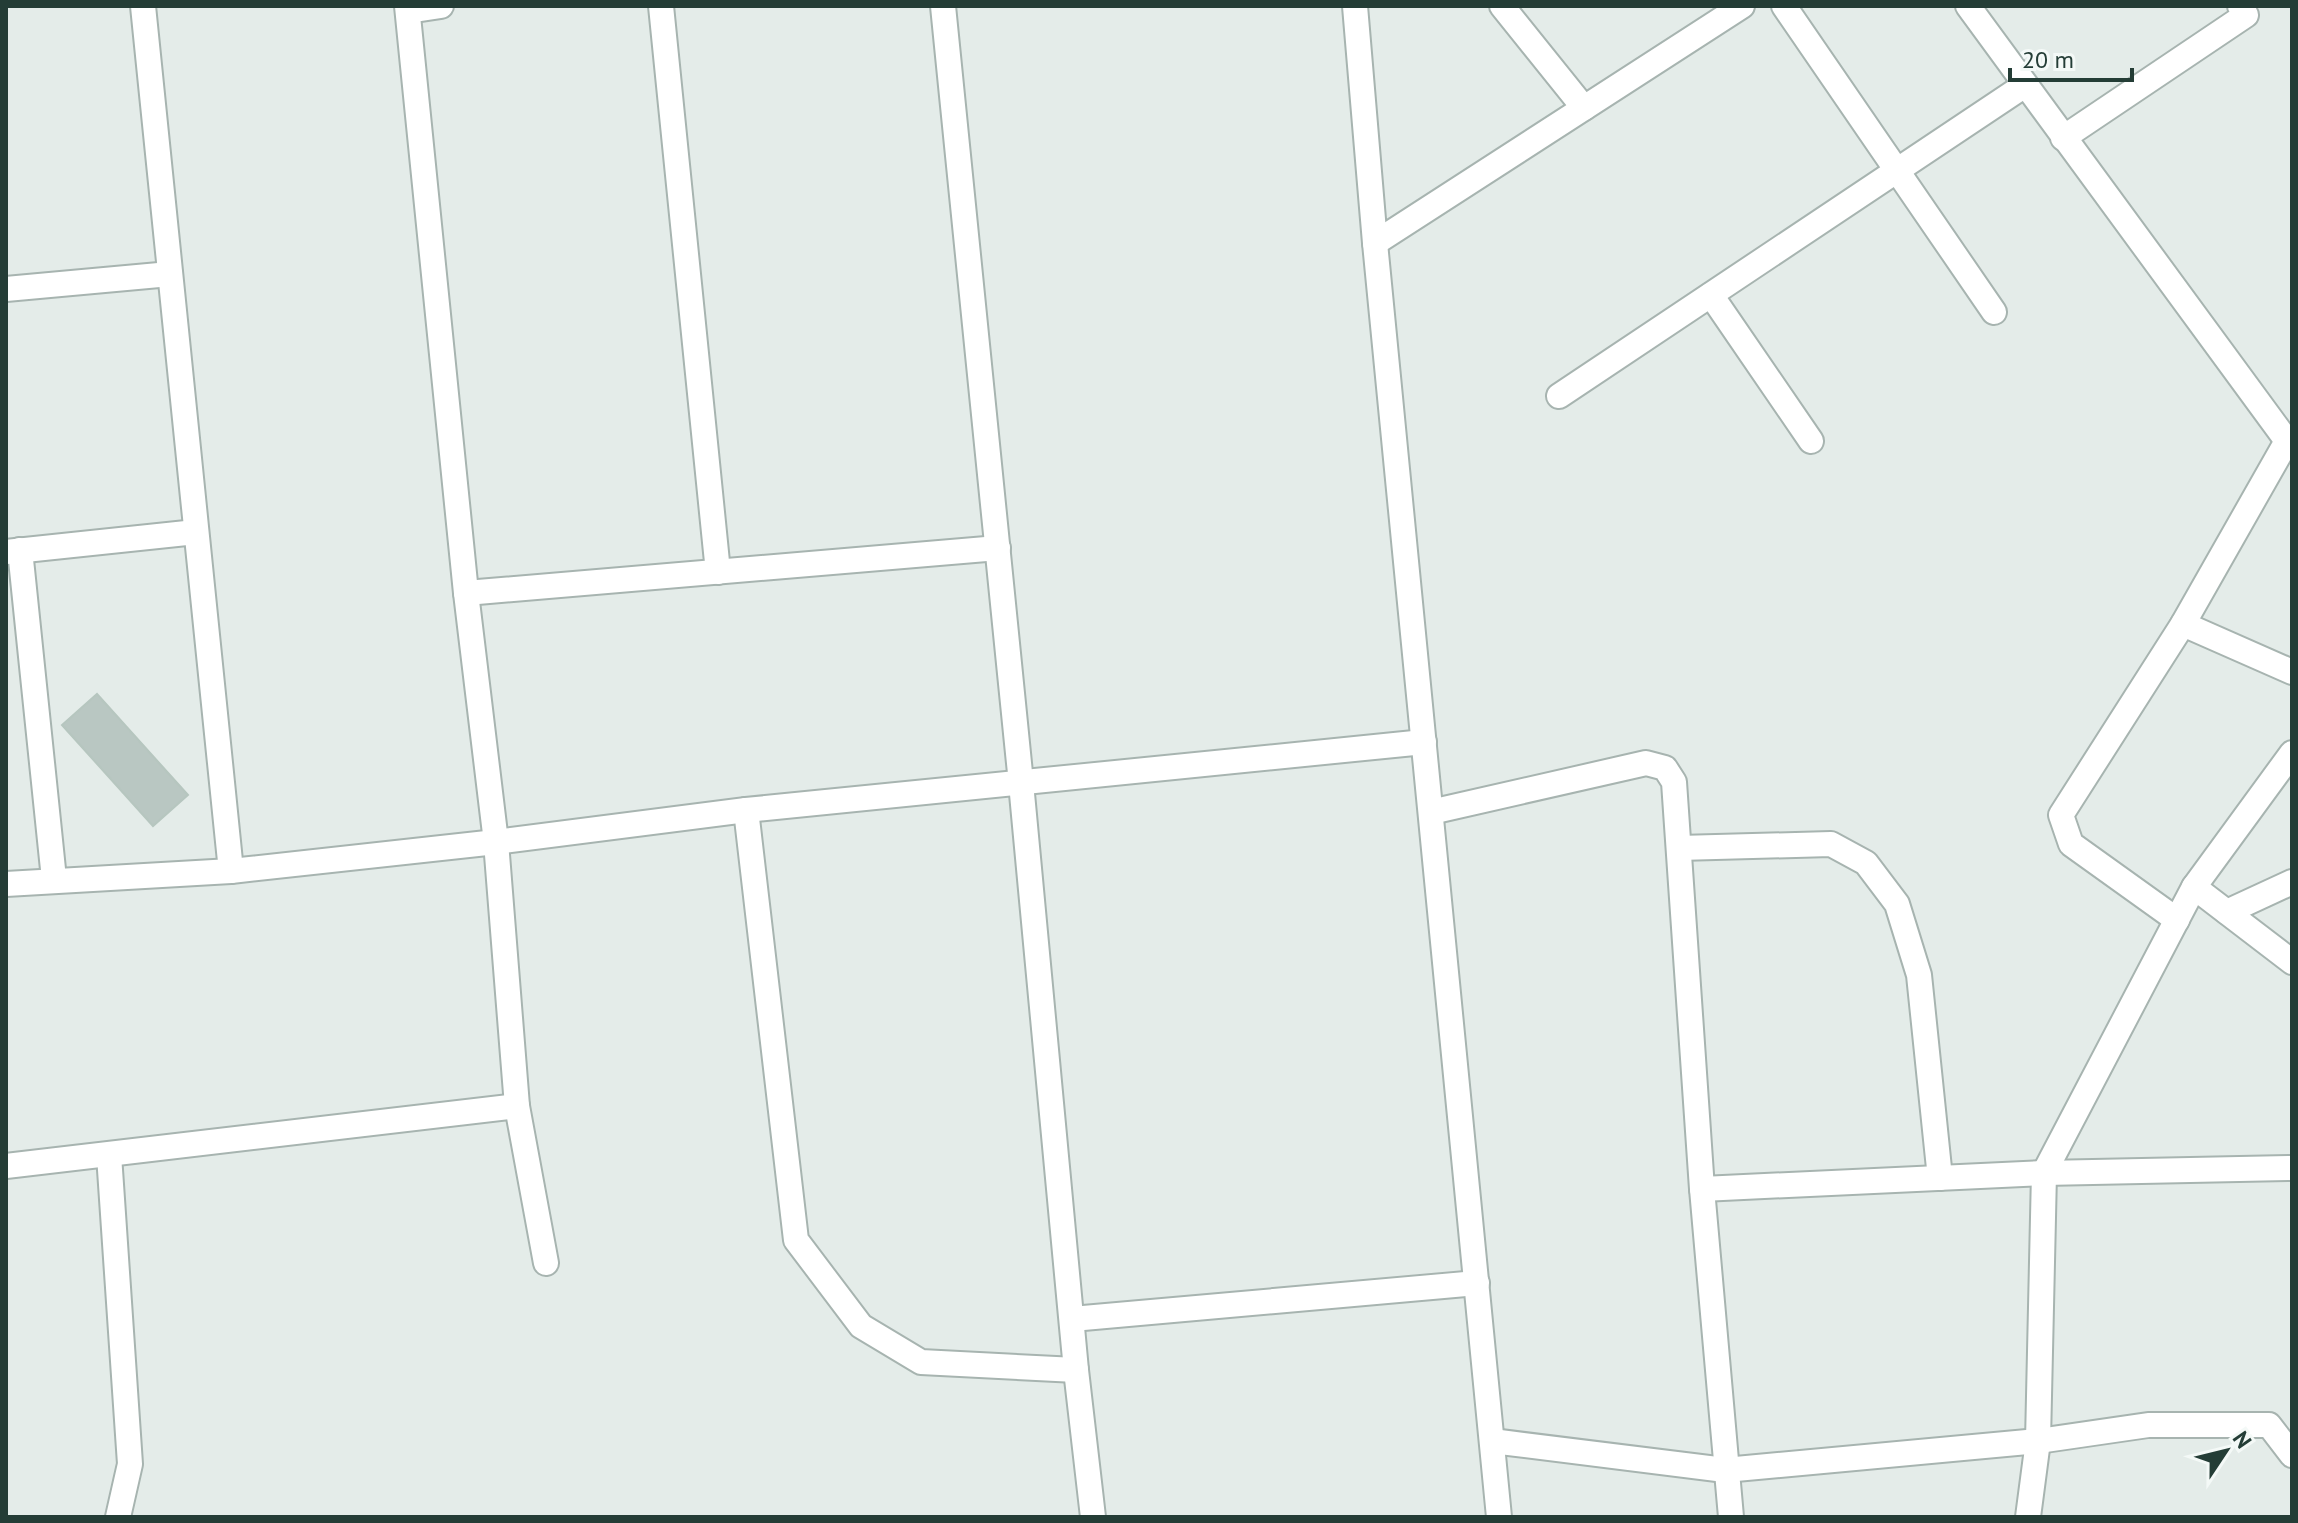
<svg xmlns="http://www.w3.org/2000/svg" width="2298" height="1523" font-family="'PT Sans',sans-serif">
	<style>
		.building { fill: #b9c7c2; stroke: #b6c6bf; stroke-width: 2 }
		.lines { fill: none; stroke-linecap: round; stroke-linejoin: round }
		.minor-casing { stroke: #a7b4b0; stroke-width: 28 }
		.minor { stroke: #fff; stroke-width: 24 }
	</style>
	<rect width="100%" height="100%" fill="#e4ece9"/>
	<path class="building" d="M97,694L188,795L153,826L62,725Z"/>
	<g class="lines">
		<g class="minor-casing">
			<g id="minor">
				<path d="M143,6L231,871"/>
				<path d="M407,6L466,593L496,842L517,1106L546,1263"/>
				<path d="M661,6L718,572"/>
				<path d="M943,6L1021,783L1076,1370L1093,1517"/>
				<path d="M1355,6L1375,243L1499,1517"/>
				<path d="M1502,6L1584,108"/>
				<path d="M1784,6L1994,312"/>
				<path d="M1968,6L2287,441L2292,445"/>
				<path d="M408,11L441,6"/>
				<path d="M2063,138L2246,15L2240,6"/>
				<path d="M1375,243L1742,6"/>
				<path d="M6,289L170,274"/>
				<path d="M1711,295L1811,441"/>
				<path d="M1559,396L2025,85"/>
				<path d="M20,550L54,879"/>
				<path d="M6,552L196,532"/>
				<path d="M466,593L998,548"/>
				<path d="M2183,624L2292,672"/>
				<path d="M746,810L796,1240L861,1326L921,1362L1076,1370"/>
				<path d="M1431,812L1646,763L1665,768L1674,782L1702,1189L1731,1517"/>
				<path d="M1679,848L1831,844L1866,863L1897,904L1919,975L1940,1178"/>
				<path d="M6,884L231,871L496,842L746,810L1424,742"/>
				<path d="M2194,887L2292,962"/>
				<path d="M2227,912L2292,882"/>
				<path d="M2177,920L2071,844L2061,815L2183,624L2287,441L2292,437"/>
				<path d="M109,1155L130,1464L118,1517"/>
				<path d="M6,1166L517,1106"/>
				<path d="M1702,1189L2044,1173L2292,1168"/>
				<path d="M1072,1319L1477,1283"/>
				<path d="M1492,1441L1725,1470L2038,1441L2148,1425H2269L2292,1455"/>
				<path d="M2028,1517L2038,1441L2044,1173L2194,887L2292,753"/>
			</g>
		</g>
		<use href="#minor" class="minor"/>
	</g>
	<rect width="2298" height="1523" fill="none" stroke="#243d36" stroke-width="16"/>
	<g transform="translate(2226 1451) rotate(55)" stroke="#f4f9f7" stroke-width="6" paint-order="stroke">
	<path d="M0-6L14 30L0 20L-14 30Z" fill="#243d36"/>
	<text y="-12" font-size="22" font-weight="bold" text-anchor="middle" fill="#243d36">N</text>
	</g>
	<path d="M2010 68v12h122v-12" fill="none" stroke="#243d36" stroke-width="4"/>
	<text x="2022" y="68" font-size="24" fill="#243d36" stroke="#f4f9f7" stroke-width="6" paint-order="stroke">20 m</text>
</svg>
